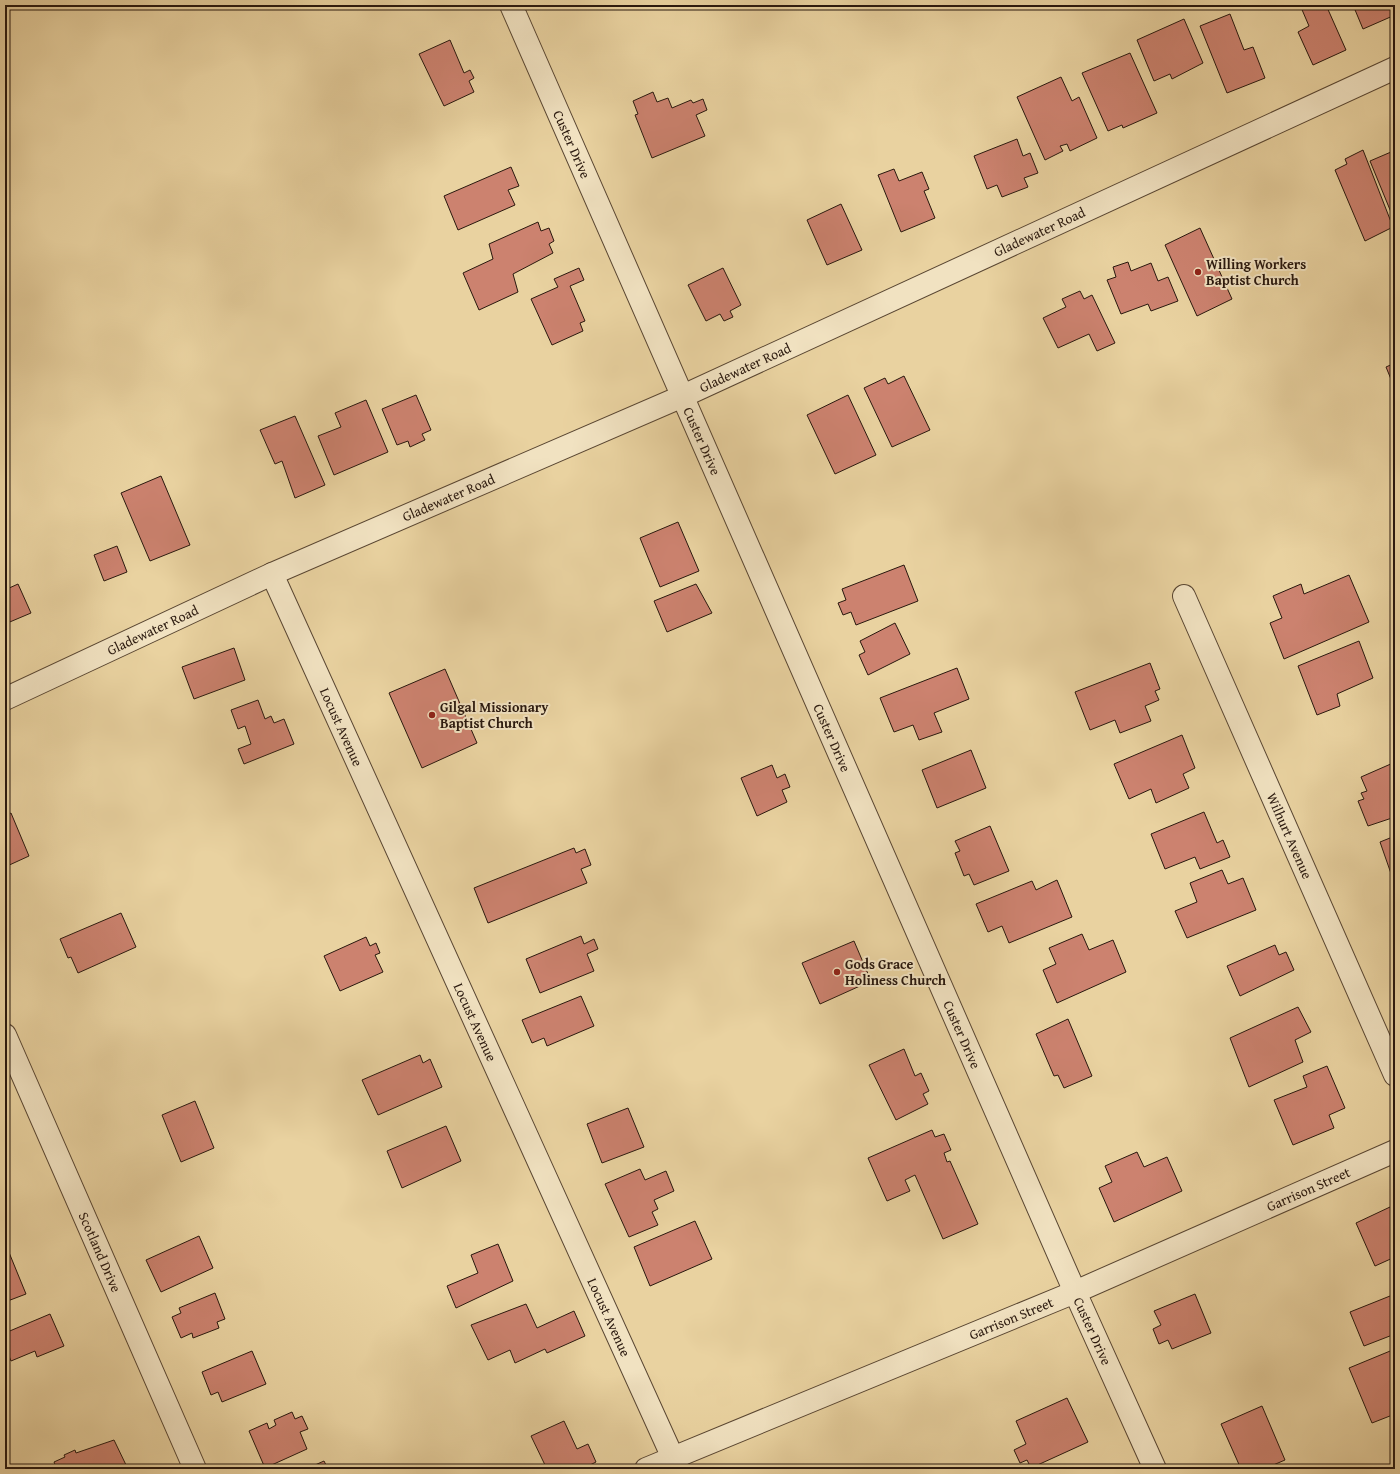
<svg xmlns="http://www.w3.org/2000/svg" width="1400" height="1474" font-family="'Gentium Book Plus',serif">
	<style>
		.building { fill: #cc826f; stroke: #29180e }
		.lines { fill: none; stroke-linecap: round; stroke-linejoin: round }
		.minor-casing { stroke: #594632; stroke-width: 24 }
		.minor { stroke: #f1e2c1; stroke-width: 22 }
		.poi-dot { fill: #8f2418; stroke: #f1e2c1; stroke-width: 1.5 }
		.labels { text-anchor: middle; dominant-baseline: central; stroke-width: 4; stroke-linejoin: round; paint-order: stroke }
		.street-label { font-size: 14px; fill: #29180e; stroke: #f1e2c1 }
		.poi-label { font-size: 14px; font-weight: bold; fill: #29180e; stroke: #f1e2c1; text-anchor: start }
	</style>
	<rect width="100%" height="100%" fill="#e9d2a0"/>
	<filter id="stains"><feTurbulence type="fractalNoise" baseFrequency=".005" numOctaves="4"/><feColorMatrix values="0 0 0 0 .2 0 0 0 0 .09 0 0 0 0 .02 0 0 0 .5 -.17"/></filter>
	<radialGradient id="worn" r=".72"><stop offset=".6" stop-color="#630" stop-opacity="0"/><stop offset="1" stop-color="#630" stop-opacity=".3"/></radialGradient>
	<g class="building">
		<path d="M1300,5H1326L1346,50L1313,65L1298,32L1309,26Z"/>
		<path d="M1353,5H1391L1395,15L1363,29Z"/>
		<path d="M1230,14L1244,50L1253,47L1265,78L1227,93L1200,26Z"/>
		<path d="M1184,19L1203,63L1172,79L1170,74L1154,81L1137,40Z"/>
		<path d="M450,40L464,73L470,70L474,78L469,81L474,92L444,106L419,54Z"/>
		<path d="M1130,53L1157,113L1123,128L1122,125L1108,131L1082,73Z"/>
		<path d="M1061,77L1072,101L1079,97L1097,138L1070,151L1067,144L1060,146L1063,151L1045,160L1017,97Z"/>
		<path d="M653,92L657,102L668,98L672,108L691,100L693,103L703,99L707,110L696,115L705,136L652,158L635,115L638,114L633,101Z"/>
		<path d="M1017,139L1023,156L1030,153L1038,173L1024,178L1028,187L1002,197L997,185L987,189L974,156Z"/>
		<path d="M1363,150L1393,227L1365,241L1335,170L1347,164L1345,159Z"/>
		<path d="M1391,152L1395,162V222L1370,161Z"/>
		<path d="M511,167L519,186L508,190L515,205L458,230L444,196Z"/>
		<path d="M894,169L899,181L922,172L929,189L924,191L935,218L901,232L878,175Z"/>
		<path d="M841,204L862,250L827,265L807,220Z"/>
		<path d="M538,222L541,231L549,228L554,241L549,244L553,253L513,274L518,292L479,310L463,273L493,259L489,244Z"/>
		<path d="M1200,228L1232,299L1197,316L1165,245Z"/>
		<path d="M1128,262L1131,271L1151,263L1158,281L1168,277L1178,301L1151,311L1148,304L1121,314L1107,280L1116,277L1113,267Z"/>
		<path d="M579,268L584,280L570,286L585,321L580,323L583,331L552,345L531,299L558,287L554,279Z"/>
		<path d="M723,268L741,305L730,311L733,317L724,321L720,314L706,321L688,285Z"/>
		<path d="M1080,291L1084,299L1092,295L1115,343L1097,351L1089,334L1058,348L1043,318L1066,307L1062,299Z"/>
		<path d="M1395,363V389L1386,367Z"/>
		<path d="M904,376L930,430L892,447L864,388L885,378L888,384Z"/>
		<path d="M416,395L431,430L422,434L425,440L410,447L408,441L397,445L382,409Z"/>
		<path d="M848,395L876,455L835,474L807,415Z"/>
		<path d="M366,400L388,452L334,475L318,436L341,427L335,413Z"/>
		<path d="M295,416L325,485L295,498L282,461L275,464L260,430Z"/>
		<path d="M161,476L190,545L150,561L121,493Z"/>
		<path d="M678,522L699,571L660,587L640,538Z"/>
		<path d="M117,546L127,572L104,581L94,555Z"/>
		<path d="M904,565L918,601L856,625L851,612L843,615L838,603L846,600L842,589Z"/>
		<path d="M1349,575L1369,622L1284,659L1270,623L1282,618L1273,596L1301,584L1304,594Z"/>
		<path d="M18,584L31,613L5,624V585L7,589Z"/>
		<path d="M696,584L712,613L667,632L654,601Z"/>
		<path d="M895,623L910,654L868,675L859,655L865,652L860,641Z"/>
		<path d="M1359,641L1373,678L1337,694L1340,706L1317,715L1298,666Z"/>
		<path d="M234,648L245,680L194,699L182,667Z"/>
		<path d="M1150,663L1160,689L1155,691L1159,700L1145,706L1151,721L1120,733L1115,720L1090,730L1075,692Z"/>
		<path d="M957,668L969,699L934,713L942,732L919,740L913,725L894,732L880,698Z"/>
		<path d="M445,669L477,743L422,768L389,693Z"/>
		<path d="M258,700L265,719L271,716L274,723L284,719L294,744L244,764L238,749L251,744L245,726L238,729L231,710Z"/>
		<path d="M1182,735L1195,768L1183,774L1189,788L1156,803L1151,789L1129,799L1114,764Z"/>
		<path d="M971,750L986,788L937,808L922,770Z"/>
		<path d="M1393,763L1395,767V817L1368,826L1358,801L1364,799L1361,793L1367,791L1361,777Z"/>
		<path d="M772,765L777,778L785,774L790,787L782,790L787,802L757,816L741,778Z"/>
		<path d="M1204,812L1217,843L1223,840L1230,857L1200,869L1195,857L1165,869L1151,834Z"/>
		<path d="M11,813L29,856L5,867V816Z"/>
		<path d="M990,826L1009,871L974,885L969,874L964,876L955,853L960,851L955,841Z"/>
		<path d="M1395,836V885L1380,842Z"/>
		<path d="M574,848L576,853L585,849L591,865L581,869L587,883L488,923L474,888Z"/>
		<path d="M1222,870L1228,884L1243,878L1256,910L1187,938L1175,911L1197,902L1190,883Z"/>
		<path d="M1057,880L1072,917L1009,943L1002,926L988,932L976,904L1032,881L1036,890Z"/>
		<path d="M121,913L136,947L78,973L71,957L68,958L60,939Z"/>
		<path d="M1082,934L1089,950L1113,940L1126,972L1057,1003L1043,970L1056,964L1049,948Z"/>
		<path d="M581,936L584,944L594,939L598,949L587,954L594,971L540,993L526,959Z"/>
		<path d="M366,937L370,946L376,943L380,953L375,955L383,972L340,991L324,956Z"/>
		<path d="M854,941L871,981L820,1004L802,963Z"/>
		<path d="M1275,945L1279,955L1286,952L1294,970L1240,996L1227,966Z"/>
		<path d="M581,996L594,1026L547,1046L544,1038L532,1043L522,1020Z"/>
		<path d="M1298,1007L1311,1032L1295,1040L1303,1062L1249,1087L1230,1038Z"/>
		<path d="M1068,1019L1092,1076L1064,1088L1058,1075L1054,1076L1036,1034Z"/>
		<path d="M904,1049L915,1076L921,1073L929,1091L923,1094L928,1104L896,1120L869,1065Z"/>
		<path d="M420,1055L423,1063L430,1059L442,1087L378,1115L362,1080Z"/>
		<path d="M1327,1066L1345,1108L1329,1115L1334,1128L1293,1145L1274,1100L1307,1087L1303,1076Z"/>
		<path d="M195,1101L214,1148L181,1162L162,1115Z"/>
		<path d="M628,1108L644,1147L602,1163L587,1124Z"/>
		<path d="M446,1126L461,1161L402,1188L387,1151Z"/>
		<path d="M932,1130L935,1137L944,1134L951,1150L944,1153L947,1162L950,1161L978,1224L943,1239L915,1175L905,1180L910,1191L887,1201L868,1158Z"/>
		<path d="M1137,1152L1144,1167L1167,1157L1182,1191L1114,1222L1099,1188L1112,1182L1105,1166Z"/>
		<path d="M640,1169L645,1180L666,1171L674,1191L654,1200L658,1209L652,1212L658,1225L629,1237L605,1184Z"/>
		<path d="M1390,1207L1395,1219V1257L1375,1266L1356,1223Z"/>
		<path d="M695,1221L712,1259L650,1286L634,1247Z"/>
		<path d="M199,1236L213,1268L161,1292L146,1260Z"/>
		<path d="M498,1244L513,1281L456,1308L447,1286L478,1273L471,1255Z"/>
		<path d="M8,1250L26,1294L5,1302V1251Z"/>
		<path d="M215,1293L225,1319L217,1322L219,1328L193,1338L192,1333L181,1338L172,1317L181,1313L179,1308Z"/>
		<path d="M1195,1294L1211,1333L1172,1349L1168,1340L1159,1344L1153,1329L1161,1325L1154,1311Z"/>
		<path d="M1395,1294V1334L1364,1346L1350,1312Z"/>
		<path d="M526,1304L537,1328L574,1311L585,1336L547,1353L545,1349L515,1363L510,1350L488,1360L471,1325Z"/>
		<path d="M50,1314L64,1346L37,1357L35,1351L11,1361L5,1346V1333Z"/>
		<path d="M1395,1349V1414L1372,1423L1349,1368Z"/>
		<path d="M252,1351L266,1384L222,1402L218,1392L211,1395L202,1372Z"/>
		<path d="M1067,1398L1088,1442L1031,1468L1027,1460L1020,1463L1014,1450L1026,1444L1016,1421Z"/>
		<path d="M1262,1406L1285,1460L1264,1469H1241L1221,1424Z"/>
		<path d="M292,1412L295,1419L302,1416L308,1429L300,1432L307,1449L265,1468L249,1431L267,1423L269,1429L276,1425L274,1420Z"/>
		<path d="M564,1421L577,1449L588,1444L596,1462L582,1469H536L545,1465L531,1436Z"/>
		<path d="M114,1440L127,1467L123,1469H57L54,1462L65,1457L64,1455L75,1450L76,1453Z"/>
		<path d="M324,1461L328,1469H306Z"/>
	</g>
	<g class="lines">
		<g class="minor-casing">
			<g id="minor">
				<path id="s1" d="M511,5L1075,1292L1155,1469"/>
				<path id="s2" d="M272,574L678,1469"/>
				<path id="s3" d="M1184,596L1395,1075"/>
				<path id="s4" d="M5,699L272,574L683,396L1395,68"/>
				<path id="s5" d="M5,1035L195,1469"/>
				<path id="s6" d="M646,1469L1075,1292L1395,1151"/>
			</g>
		</g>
		<use href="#minor" class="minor"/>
	</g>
	<g class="poi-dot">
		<circle cx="1198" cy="272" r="4"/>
		<circle cx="432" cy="715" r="4"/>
		<circle cx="837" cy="972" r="4"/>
	</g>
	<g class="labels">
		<g class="street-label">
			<text stroke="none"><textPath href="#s1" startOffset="152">Custer Drive</textPath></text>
			<text stroke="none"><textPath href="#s4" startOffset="1135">Gladewater Road</textPath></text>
			<text stroke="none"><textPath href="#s4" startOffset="811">Gladewater Road</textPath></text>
			<text stroke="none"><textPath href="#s1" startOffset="476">Custer Drive</textPath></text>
			<text stroke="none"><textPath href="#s4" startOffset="487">Gladewater Road</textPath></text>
			<text stroke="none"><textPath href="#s4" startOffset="163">Gladewater Road</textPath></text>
			<text stroke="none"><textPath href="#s2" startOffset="168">Locust Avenue</textPath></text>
			<text stroke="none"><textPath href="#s1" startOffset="800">Custer Drive</textPath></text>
			<text stroke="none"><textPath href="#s3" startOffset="262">Wilhurt Avenue</textPath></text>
			<text stroke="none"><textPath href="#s2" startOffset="492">Locust Avenue</textPath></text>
			<text stroke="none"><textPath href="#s1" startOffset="1124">Custer Drive</textPath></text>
			<text stroke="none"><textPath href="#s6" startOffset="719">Garrison Street</textPath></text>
			<text stroke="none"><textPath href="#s5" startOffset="237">Scotland Drive</textPath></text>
			<text stroke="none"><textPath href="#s2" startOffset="816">Locust Avenue</textPath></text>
			<text stroke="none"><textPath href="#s6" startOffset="395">Garrison Street</textPath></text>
			<text stroke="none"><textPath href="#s1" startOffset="1448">Custer Drive</textPath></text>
		</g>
		<g class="poi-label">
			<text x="1206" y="264">Willing Workers<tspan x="1206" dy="16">Baptist Church</tspan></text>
			<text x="440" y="707">Gilgal Missionary<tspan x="440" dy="16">Baptist Church</tspan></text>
			<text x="845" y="964">Gods Grace<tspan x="845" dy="16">Holiness Church</tspan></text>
		</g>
	</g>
	<rect width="1400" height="1474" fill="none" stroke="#e9d2a0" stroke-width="20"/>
	<rect x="6" y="6" width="1388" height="1462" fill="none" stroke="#29180e" stroke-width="2"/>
	<rect x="10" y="10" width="1380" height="1454" fill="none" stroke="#29180e"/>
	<rect width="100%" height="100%" filter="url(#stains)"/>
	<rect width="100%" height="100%" fill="url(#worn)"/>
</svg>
